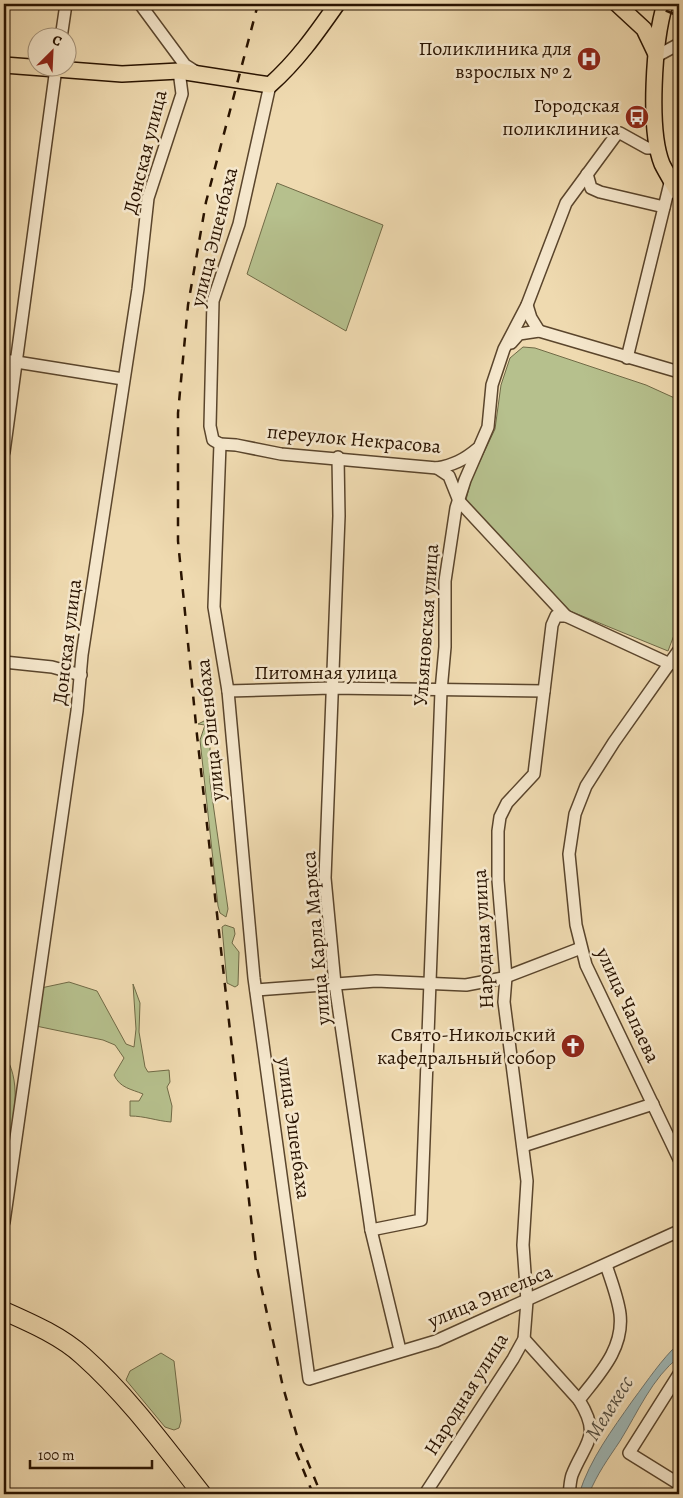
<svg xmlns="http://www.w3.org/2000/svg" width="683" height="1498" font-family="Alegreya,serif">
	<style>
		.green { fill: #b6c08d; stroke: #706a46 }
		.water { fill: #9fb8b7; stroke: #70766e }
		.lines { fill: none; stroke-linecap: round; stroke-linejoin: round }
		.minor-casing { stroke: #5a452c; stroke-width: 14 }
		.major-casing { stroke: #291300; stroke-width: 18 }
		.highway-casing { stroke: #291300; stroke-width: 20 }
		.minor { stroke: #f5e7cc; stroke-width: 11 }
		.major { stroke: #efdab0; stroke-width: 15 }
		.highway { stroke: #efdab0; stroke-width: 18 }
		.rail { stroke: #291300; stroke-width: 2.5; stroke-dasharray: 9 9; stroke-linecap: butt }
		.labels { text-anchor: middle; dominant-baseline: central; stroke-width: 5; stroke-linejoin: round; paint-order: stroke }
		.poi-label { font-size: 20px; fill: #291300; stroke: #f5e7cc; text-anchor: end }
		.street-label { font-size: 20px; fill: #291300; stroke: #f5e7cc }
		.water-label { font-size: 21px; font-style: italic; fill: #524d40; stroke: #f5e7cc }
	</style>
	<rect width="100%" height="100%" fill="#efdab0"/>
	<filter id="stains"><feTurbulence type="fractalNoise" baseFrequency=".004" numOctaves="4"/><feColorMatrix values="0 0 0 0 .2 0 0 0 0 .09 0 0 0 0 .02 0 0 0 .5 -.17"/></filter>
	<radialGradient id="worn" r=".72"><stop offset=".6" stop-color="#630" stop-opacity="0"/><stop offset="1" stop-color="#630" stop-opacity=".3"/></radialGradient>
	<g class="green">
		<path d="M277,183L383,225L346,331L247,274Z"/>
		<path d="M523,347L535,348L646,385L679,400V622L668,651L570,611L466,500L471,480L495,429L501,385L510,358Z"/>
		<path d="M210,718V782L228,909L226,917L220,913L218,906L200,740L205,725L198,724Z"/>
		<path d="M225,925L234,928L235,934L232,943L239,952L238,985L235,987L227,983L222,927Z"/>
		<path d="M69,982L97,991L126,1044L134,1047L136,1029L133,984L140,1003L139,1032L145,1067L148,1072L169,1070L170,1082L167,1087L172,1106L171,1122C157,1121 145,1116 130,1116V1101H139L143,1094C131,1089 120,1088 114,1075L124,1058L115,1045L103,1040L36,1026L41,988Z"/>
		<path d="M4,1061L9,1063C22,1092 11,1129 7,1159L4,1161Z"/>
		<path d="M161,1353L174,1361L181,1421L179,1428L174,1430L165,1427L126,1380L130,1371Z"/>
	</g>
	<g class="water">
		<path d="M679,804V936C670,920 674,825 679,804Z"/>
		<path d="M679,1343V1357C652,1378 638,1412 620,1441C608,1459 597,1474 589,1494H579C590,1459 612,1430 633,1400C648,1380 661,1360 679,1343Z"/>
	</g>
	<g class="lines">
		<g class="minor-casing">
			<g id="minor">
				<path d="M140,4L185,65L196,72"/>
				<path d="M61,38L66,4"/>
				<path d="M655,57L679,44"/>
				<path d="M270,85L239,224L213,301L210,426L213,440L220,444L214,607L228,691L254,978L309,1379L436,1341L679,1231"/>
				<path d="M587,174L591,188L600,192L664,207"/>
				<path d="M527,305L531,318L539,331"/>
				<path d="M511,343L519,334L539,331L679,372"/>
				<path d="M627,358L671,179"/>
				<path d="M4,360L123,379"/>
				<path d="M220,444L236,445L281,454L437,468C453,465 464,460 477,449"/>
				<path d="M4,452L56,68"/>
				<path d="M338,457L339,516L325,878L335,984L371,1230L400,1350"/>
				<path d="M437,468L449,476L459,501L566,616L670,664"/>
				<path d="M679,650L614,742L586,786L575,814L569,854L576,925L586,965L679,1159"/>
				<path d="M4,662L52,667L81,675"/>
				<path d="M228,691L331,688L544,691"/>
				<path d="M256,990L376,981L466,985L503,978L581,948"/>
				<path d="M523,1146L653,1104"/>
				<path d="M4,1222L77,711L82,655L138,289L148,198L182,94L179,71"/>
				<path d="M371,1230L421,1220L441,691L445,647V581L456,508L465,480L488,427L492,385L504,349L527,305L566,203L616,135L620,133L647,148H658"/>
				<path d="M524,1339L579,1400"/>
				<path d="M679,1374L629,1453L679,1484"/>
				<path d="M425,1494L513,1359L524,1339L527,1301L523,1245L527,1181L504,1002L506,977L498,880V831L500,817L507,803L534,774L552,625L556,616H566"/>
				<path d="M569,1494C570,1488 570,1481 572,1475C585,1442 602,1437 579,1400C599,1374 624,1349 620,1314C618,1298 611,1280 606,1265"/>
			</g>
		</g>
		<g class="major-casing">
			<g id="major">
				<path d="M617,4L644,29L655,52"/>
				<path d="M665,4C654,40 648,129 662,164C667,174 674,185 679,194"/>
				<path d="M4,65L122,74L179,71L270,85C297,61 316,34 337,4"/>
			</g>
		</g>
		<g class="highway-casing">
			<path id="highway" d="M4,1311C31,1323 61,1336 83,1356C128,1396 165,1447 202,1494"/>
		</g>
		<use href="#minor" class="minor"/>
		<use href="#major" class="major"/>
		<use href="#highway" class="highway"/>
		<g class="rail">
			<path d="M258,4L206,202L188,305L178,413V541L197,735L256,1263L283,1387L297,1436L321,1494"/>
			<path d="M649,4L679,16"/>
			<path d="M296,1452L311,1489"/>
		</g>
	</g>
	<defs>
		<g id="hospital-disc" transform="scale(1.25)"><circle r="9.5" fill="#8f2418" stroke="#f5e7cc"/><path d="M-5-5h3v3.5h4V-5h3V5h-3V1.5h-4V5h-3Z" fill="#fff"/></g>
		<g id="bus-disc" transform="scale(1.25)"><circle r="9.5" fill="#8f2418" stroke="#f5e7cc"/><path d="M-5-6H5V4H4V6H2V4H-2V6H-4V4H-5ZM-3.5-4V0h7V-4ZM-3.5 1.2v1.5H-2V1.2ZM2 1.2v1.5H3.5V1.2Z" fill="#fff"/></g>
		<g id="church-disc" transform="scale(1.25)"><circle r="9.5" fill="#8f2418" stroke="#f5e7cc"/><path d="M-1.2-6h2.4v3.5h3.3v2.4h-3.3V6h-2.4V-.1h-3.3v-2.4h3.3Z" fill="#fff"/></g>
	</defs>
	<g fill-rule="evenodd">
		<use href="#hospital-disc" x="589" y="59"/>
		<use href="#bus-disc" x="637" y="117"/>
		<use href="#church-disc" x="573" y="1046"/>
	</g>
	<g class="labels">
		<g class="poi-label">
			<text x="572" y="48">Поликлиника для<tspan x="572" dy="23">взрослых № 2</tspan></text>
			<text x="620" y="105">Городская<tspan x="620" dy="23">поликлиника</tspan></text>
			<text x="556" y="1034">Свято-Никольский<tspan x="556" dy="23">кафедральный собор</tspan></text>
		</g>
		<g class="street-label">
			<text transform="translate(145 152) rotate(-76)">Донская улица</text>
			<text transform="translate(214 237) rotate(-76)">улица Эшенбаха</text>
			<text transform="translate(354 439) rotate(5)">переулок Некрасова</text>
			<text transform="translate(426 625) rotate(-86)">Ульяновская улица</text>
			<text transform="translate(67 642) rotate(-83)">Донская улица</text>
			<text x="326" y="672">Питомная улица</text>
			<text transform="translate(210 730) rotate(-96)">улица Эшенбаха</text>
			<text transform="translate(316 938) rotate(-95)">улица Карла Маркса</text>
			<text transform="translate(483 939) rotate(-93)">Народная улица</text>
			<text transform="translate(628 1005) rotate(65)">улица Чапаева</text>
			<text transform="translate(294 1128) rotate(82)">улица Эшенбаха</text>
			<text transform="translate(490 1296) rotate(-23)">улица Энгельса</text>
			<text transform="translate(466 1394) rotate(-58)">Народная улица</text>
		</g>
		<g class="water-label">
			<text transform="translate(609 1408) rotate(-58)">Мелекесс</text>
		</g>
	</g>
	<rect width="683" height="1498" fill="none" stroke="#efdab0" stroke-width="20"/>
	<rect x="5" y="5" width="673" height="1488" fill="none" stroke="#291300" stroke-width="2.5"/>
	<rect x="10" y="10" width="663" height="1478" fill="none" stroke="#291300"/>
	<g transform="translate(52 52) rotate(24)"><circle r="24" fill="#f5e7cc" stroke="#a3927a"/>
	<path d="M0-4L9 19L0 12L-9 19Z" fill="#8f2418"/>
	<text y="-8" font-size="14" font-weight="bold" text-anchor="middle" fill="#291300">С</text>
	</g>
	<path d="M30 1460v8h122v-8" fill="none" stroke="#291300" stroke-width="2.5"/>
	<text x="38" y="1460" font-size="15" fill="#291300" stroke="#f5e7cc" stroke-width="4" paint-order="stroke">100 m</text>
	<rect width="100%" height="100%" filter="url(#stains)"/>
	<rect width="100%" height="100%" fill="url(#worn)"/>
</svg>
